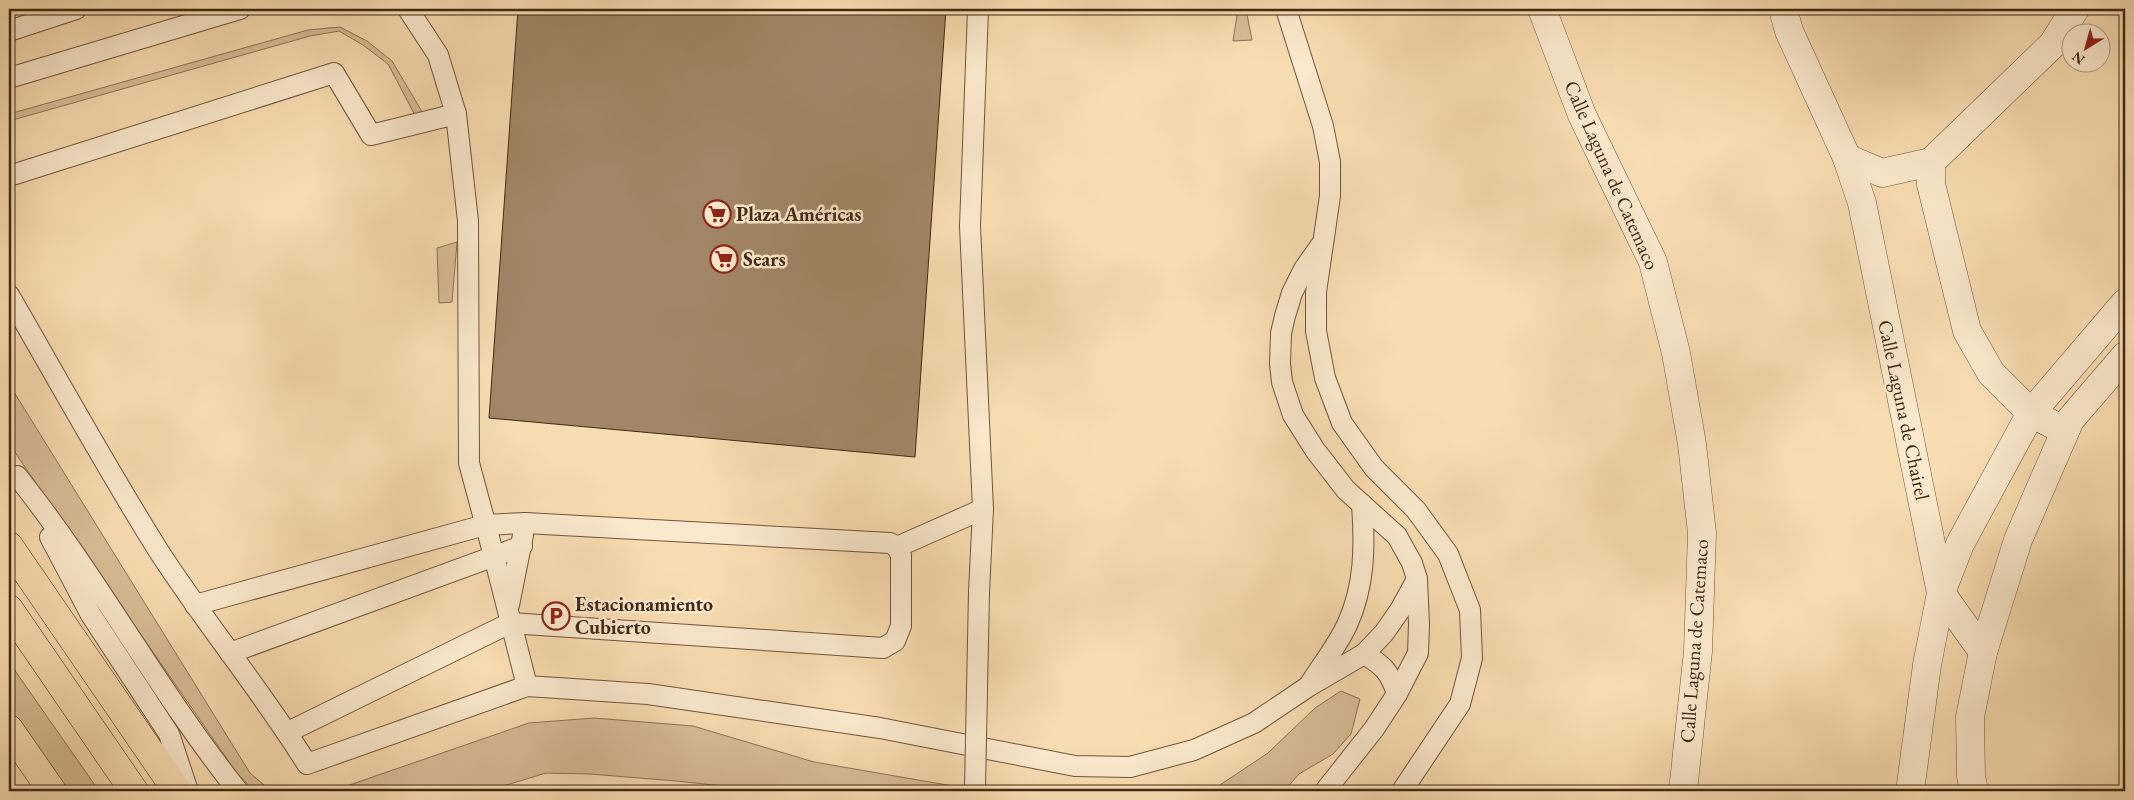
<svg xmlns="http://www.w3.org/2000/svg" width="2134" height="800" font-family="'EB Garamond',serif">
	<style>
		.green { fill: #dabe97; stroke: #8e7356 }
		.building { fill: #a18667; stroke: #422816 }
		.lines { fill: none; stroke-linecap: round; stroke-linejoin: round }
		.service-casing { stroke: #70553d; stroke-width: 22 }
		.minor-casing { stroke: #70553d; stroke-width: 29 }
		.trunk-casing { stroke: #422816; stroke-width: 29 }
		.service { stroke: #fbe9cd; stroke-width: 20 }
		.minor { stroke: #fbe9cd; stroke-width: 28 }
		.trunk { stroke: #f9ddb2; stroke-width: 28 }
		.service-bridge-casing { stroke: #70553d; stroke-width: 22; stroke-linecap: butt }
		.service-bridge { stroke: #fbe9cd; stroke-width: 20 }
		.labels { text-anchor: middle; dominant-baseline: central; stroke-width: 5; stroke-linejoin: round; paint-order: stroke }
		.street-label { font-size: 20px; fill: #422816; stroke: #fbe9cd }
		.poi-label { font-size: 20px; font-weight: bold; fill: #422816; stroke: #fbe9cd; text-anchor: start }
	</style>
	<rect width="100%" height="100%" fill="#f9ddb2"/>
	<filter id="stains"><feTurbulence type="fractalNoise" baseFrequency=".004" numOctaves="4"/><feColorMatrix values="0 0 0 0 .2 0 0 0 0 .09 0 0 0 0 .02 0 0 0 .5 -.17"/></filter>
	<radialGradient id="worn" r=".72"><stop offset=".6" stop-color="#630" stop-opacity="0"/><stop offset="1" stop-color="#630" stop-opacity=".3"/></radialGradient>
	<g class="green">
		<path d="M1238,9H1246L1252,40L1233,41Z"/>
		<path d="M340,27L367,41L392,61L424,115L417,119L388,64L363,45L339,31L310,36L9,121V114L308,30Z"/>
		<path d="M457,242L452,302L439,303L437,248Z"/>
		<path d="M9,384L250,773L271,791H254L236,772L20,460L9,442Z"/>
		<path d="M9,662L99,791H56L9,722Z"/>
		<path d="M1341,691L1360,699L1351,734L1333,754L1299,774L1284,791H1211L1268,753L1315,708Z"/>
		<path d="M594,718L693,726L814,762L982,791H770L676,781L590,774L546,773L487,791H332L529,723Z"/>
	</g>
	<path class="building" d="M518,9H946L915,457L489,418Z"/>
	<g class="lines">
		<g class="service-casing">
			<g id="service">
				<path d="M408,9L438,55L456,114L468,221L469,463L494,556L527,686"/>
				<path d="M978,9L970,226L983,509L979,592"/>
				<path d="M1286,9L1323,126L1330,162V196L1316,292V331L1325,378L1342,423L1374,468L1416,510L1448,554L1470,610L1472,658L1460,704L1402,791"/>
				<path d="M9,31L76,9"/>
				<path d="M9,78L240,9"/>
				<path d="M9,176L334,73L371,135L456,114"/>
				<path d="M1321,245L1304,269L1292,293L1285,316L1281,333L1280,364L1282,382L1293,415L1315,450L1346,490L1397,536L1412,563L1417,579L1419,624L1418,653L1397,694L1374,729L1325,791"/>
				<path d="M9,295C58,380 106,467 158,550C205,623 261,690 307,764L527,686L648,694L880,728L1075,766L1130,767L1194,750L1254,723L1309,686L1364,654L1384,633L1400,610L1417,579"/>
				<path d="M17,476C97,576 158,691 238,791"/>
				<path d="M50,537L91,615L169,734L188,791"/>
				<path d="M897,547L983,509"/>
				<path d="M195,605L485,525L525,523L890,543L897,547L901,555V626L895,641L883,648L510,623L288,732"/>
				<path d="M509,605L523,535"/>
				<path d="M230,653L522,546"/>
				<path d="M1364,654C1383,665 1390,672 1397,694"/>
				<path d="M1310,684C1322,665 1337,646 1347,625C1365,586 1365,546 1362,504"/>
			</g>
		</g>
		<g class="minor-casing">
			<g id="minor">
				<path d="M1542,9L1582,115L1653,262L1676,353L1692,444L1702,533L1698,651L1683,791"/>
				<path d="M1783,9L1789,31L1847,158L1862,203L1941,593L1983,652"/>
				<path d="M1847,158L1882,173L1931,162"/>
				<path d="M2065,431L2031,413L1991,373L1967,331L1931,184V162L2053,44L2075,9"/>
				<path d="M1910,791L1927,665L1941,593L1960,544L2031,413L2125,303"/>
				<path d="M1974,791L1971,776L1970,717L1983,652L2018,540L2070,420L2125,356"/>
			</g>
		</g>
		<g class="trunk-casing">
			<g id="trunk">
				<path d="M9,546L177,791"/>
				<path d="M9,609L134,791"/>
				<path d="M9,729L52,791"/>
			</g>
		</g>
		<use href="#service" class="service"/>
		<use href="#minor" class="minor"/>
		<use href="#trunk" class="trunk"/>
		<g class="service-bridge-casing">
			<path id="service-bridge" d="M975,788L979,592"/>
		</g>
		<use href="#service-bridge" class="service-bridge"/>
	</g>
	<defs>
		<g id="supermarket-ring" transform="scale(1.4375)"><circle r="9.5" fill="#fbe9cd" stroke="#8f2418" stroke-width="1.5"/><path d="M-6-5.5h2.5l.6 2H6L4.5 2H-2.5L-4.4-4H-6ZM-1.5 3.2a1.3 1.3 0 1 0 .1 0ZM3 3.2a1.3 1.3 0 1 0 .1 0Z" fill="#8f2418"/></g>
		<g id="parking-ring" transform="scale(1.4375)"><circle r="9.5" fill="#fbe9cd" stroke="#8f2418" stroke-width="1.5"/><path d="M-3.5-5.5H1a3.5 3.5 0 0 1 0 7H-1V5.5H-3.5ZM-1-3.4V-.6H.8a1.4 1.4 0 0 0 0-2.8Z" fill="#8f2418"/></g>
	</defs>
	<g fill-rule="evenodd">
		<use href="#supermarket-ring" x="717" y="214"/>
		<use href="#supermarket-ring" x="724" y="259"/>
		<use href="#parking-ring" x="556" y="616"/>
	</g>
	<g class="labels">
		<g class="street-label">
			<text transform="translate(1612 175) rotate(66)">Calle Laguna de Catemaco</text>
			<text transform="translate(1904 410) rotate(78)">Calle Laguna de Chairel</text>
			<text transform="translate(1694 641) rotate(-86)">Calle Laguna de Catemaco</text>
		</g>
		<g class="poi-label">
			<text x="736" y="214">Plaza Américas</text>
			<text x="743" y="259">Sears</text>
			<text x="575" y="604">Estacionamiento<tspan x="575" dy="23">Cubierto</tspan></text>
		</g>
	</g>
	<rect width="2134" height="800" fill="none" stroke="#f9ddb2" stroke-width="30"/>
	<rect x="10" y="10" width="2114" height="780" fill="none" stroke="#422816" stroke-width="2.5"/>
	<rect x="15" y="15" width="2104" height="770" fill="none" stroke="#422816"/>
	<g transform="translate(2086 48) rotate(217)"><circle r="24" fill="#fbe9cd" stroke="#b19c84"/>
	<path d="M0-4L9 19L0 12L-9 19Z" fill="#8f2418"/>
	<text y="-8" font-size="14" font-weight="bold" text-anchor="middle" fill="#422816">N</text>
	</g>
	<rect width="100%" height="100%" filter="url(#stains)"/>
	<rect width="100%" height="100%" fill="url(#worn)"/>
</svg>
